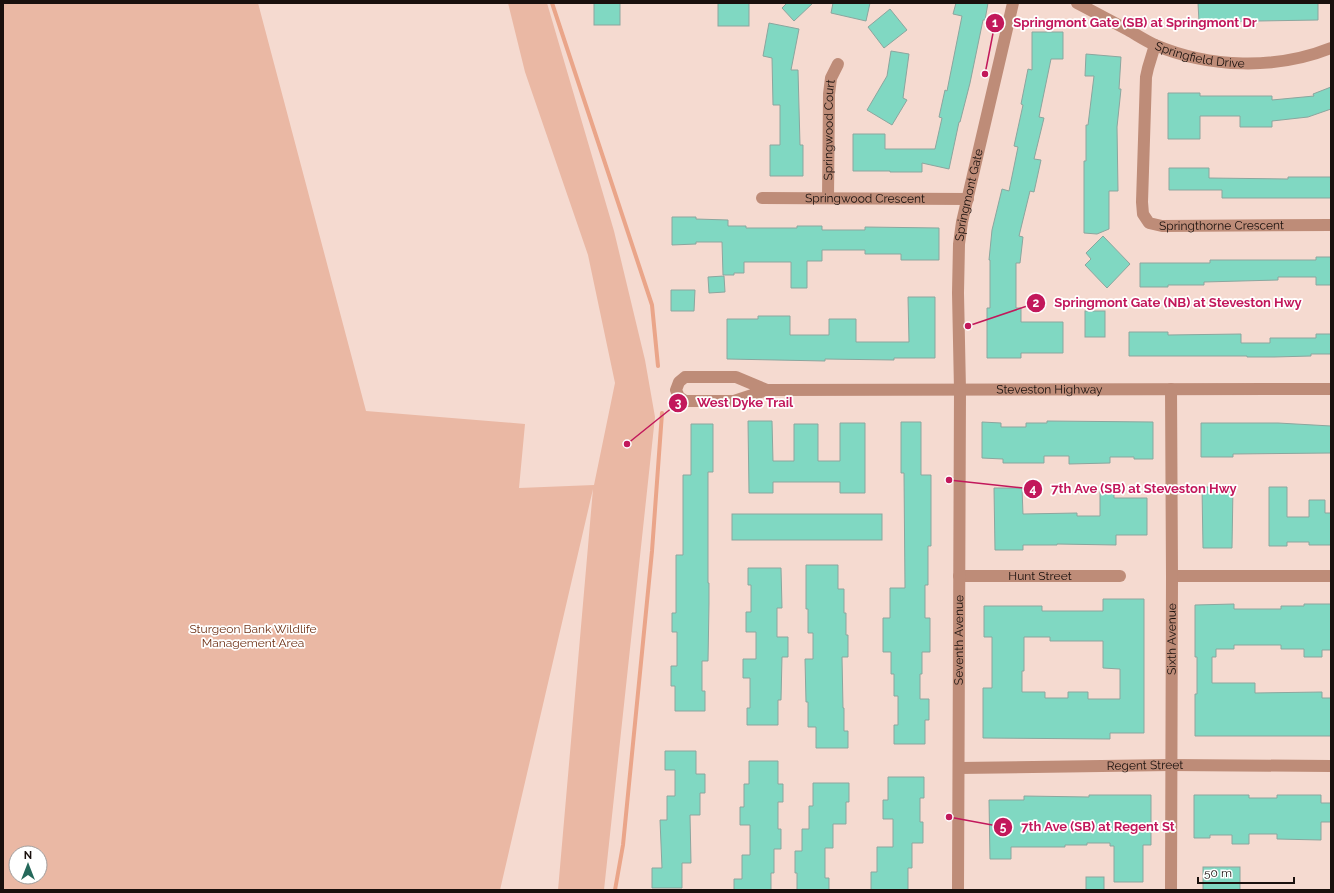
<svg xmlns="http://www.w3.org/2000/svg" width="1334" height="893" font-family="Raleway,sans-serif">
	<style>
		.green { fill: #eab8a4; fill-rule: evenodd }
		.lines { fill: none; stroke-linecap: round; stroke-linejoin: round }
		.stream { stroke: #eaa589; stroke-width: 4 }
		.building { fill: #80d8c2; stroke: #8ba69e; fill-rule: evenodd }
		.minor { stroke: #be8c78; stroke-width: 12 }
		.labels { text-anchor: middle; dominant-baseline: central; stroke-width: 3.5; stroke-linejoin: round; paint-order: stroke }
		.street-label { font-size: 12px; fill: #19100d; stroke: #fff }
		.park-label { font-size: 12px; fill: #6e3014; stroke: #fff }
		.leader { fill: none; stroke: #c2185b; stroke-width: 1.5 }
		.callout-dot { fill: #c2185b; stroke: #fff; stroke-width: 1.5 }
		.mark-label { font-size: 12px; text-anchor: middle; font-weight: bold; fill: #fff }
		.callout-label { font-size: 13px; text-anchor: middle; font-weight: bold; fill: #c2185b; stroke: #fff; stroke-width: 3.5; stroke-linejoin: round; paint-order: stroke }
	</style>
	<rect width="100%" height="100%" fill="#f5dad0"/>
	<path class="green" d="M3,3H258L366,411L525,424L519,488L594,485L615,383L588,255L525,72L508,3H547L614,231L645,360L655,417L604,890H558L593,489L500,890H3ZM16,853H40V877H16Z"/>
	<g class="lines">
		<g class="stream">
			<path d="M552,3L652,305L658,366"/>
			<path d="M615,890L623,845L652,551L662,413"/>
		</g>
	</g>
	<g class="building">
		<rect x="594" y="3" width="26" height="22"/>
		<rect x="718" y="3" width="31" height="23"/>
		<path d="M787,3H813L794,21L782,8Z"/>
		<path d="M833,3H870L866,21L831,13Z"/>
		<path d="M956,3H988L985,20H983L970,83L960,122H959L949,169L922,163V172H890V171H853V134H885V149H935L942,118L939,117L945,90L947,91L962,16L953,14Z"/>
		<path d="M1198,3H1318V20L1199,22Z"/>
		<path d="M890,9L907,30L884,48L868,27Z"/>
		<path d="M769,23L799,29L791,70H798L800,145H803V176H770V145H780V105H773L772,58L763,56Z"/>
		<path d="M1032,32H1063V59H1051L1039,117L1044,118L1034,159L1041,160L1034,192L1030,191L1019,236L1023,237L1020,263H1016V308H1021V322H1063V353H1021V358H987V308H990V260H989L992,230L1002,189L1009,191L1018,147L1014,146L1023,105L1021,104L1028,69L1032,70Z"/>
		<path d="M891,51L909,54L903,98L907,100L892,125L867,110L887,76Z"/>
		<path d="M1086,54L1121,57L1119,89H1121L1117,127L1118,191H1109V229L1097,234L1084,233V161H1086V125H1088L1094,76H1085Z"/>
		<path d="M1331,87V109L1308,117L1272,121V127H1240V116H1200V139H1168V93H1200V96H1272V100L1314,96L1313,94Z"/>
		<path d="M1169,168H1209V178L1288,179V177H1331V198H1222V190H1169Z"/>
		<path d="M672,217H696V219L728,220V226H746V228H797V226H822V230H865V227L939,228V260H901V254H865V250H822V261H807V288H791V262H744V273H734V275H723L722,242H696V244L672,245Z"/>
		<path d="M1103,236L1130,264L1107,288L1085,265L1091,259L1086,253Z"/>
		<path d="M1316,257H1331V285H1316V277H1278V280L1204,282V285H1168V287H1140V263H1210V260H1316Z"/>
		<path d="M724,276L725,292L709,293L708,277Z"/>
		<path d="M671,290H695L694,311H671Z"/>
		<path d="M908,297H935V358H894V360L825,359V361L727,359V319H758V316H790V335H829V319H856V342H909Z"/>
		<rect x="1085" y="311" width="20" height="26"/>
		<path d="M1129,332H1168V335L1241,334V343H1270V338H1316V334H1331V354H1311V356L1274,357H1247V356H1129Z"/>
		<path d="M748,421H772L773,461H794V424H818V461H840V423H865V493H840V482H773V493H749Z"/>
		<path d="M1047,421L1153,422V459H1134V457H1110V463L1069,464V456H1044V463H1003V459L982,458V422L1001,423V427H1026V423H1047Z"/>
		<path d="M901,422H921V475H931V546H928V585H925V618H930V652H922V674H920V699H929V720H925V744H894V725H898V696H894V674H891V652H883V618H890V588H905L904,473H901Z"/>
		<path d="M1201,423H1278L1331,426V453L1233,454V457H1201Z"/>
		<path d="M691,424H713V472H708V583H709V603L708,661H702V691H705V711H675V686H671V666H677V632H672V613H676V555H683V475H691Z"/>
		<path d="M1202,487H1233L1232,548H1203Z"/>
		<path d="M1269,487H1287V517H1309V500H1325V513H1331V545H1309V542H1287V546H1269Z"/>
		<path d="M994,488H1022L1023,514L1077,513V516H1100V488H1114V498H1147V535H1116V545L1057,544V545H1023V550H995Z"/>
		<rect x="732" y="514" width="150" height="26"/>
		<path d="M806,565H838V589H844V613H846V635H848V657H842L843,708H844V731H848V748H816V727H808V702H806L805,659H813V633H808V609H806Z"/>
		<path d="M748,568H781L782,608H777V637H788V657H782L781,700H778V725H747V708H750V678H743V659H756V632H746V612H751V585H748Z"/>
		<path d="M1103,599H1144V733H1110V739L983,738V688H992V637H984V606H1042V611H1103ZM1024,637H1050V641H1103V668L1120,669V699H1088V692H1068V698H1045V692H1022V671H1024Z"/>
		<path d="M1234,604V609H1281V606H1304V604H1331V650H1322V657H1304V649H1281V645H1234V649H1216V657H1212V683H1255V693L1322,692V698H1331V736H1195V694H1197V657H1195V605Z"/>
		<path d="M665,751H696V774H705V793H700V815H690L691,863H682V888H652V868H662L660,820H667V796H675V770H665Z"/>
		<path d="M749,761H778V784H783V802H778V829H781V849H774V873H771V890H734V879H742V855H750V825H740V807H744V784H749Z"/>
		<path d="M888,777H924V798H920V822H923V843H912V868H908V890H871V872H877V847H893V819H883V800H888Z"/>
		<path d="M813,783H849V802H846V824H833V848H825V878H829V890H797V873H795V851H802V829H809V806H813Z"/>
		<path d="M1089,795H1151V845H1143V882H1114V846H1110V843H1087V845H1065V847H1011V859H990L989,800H1024V796L1089,797Z"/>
		<path d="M1194,795H1249V798H1277V795H1321V803H1331V822H1321V840L1277,839V834H1249V844H1232V835H1210V838H1194Z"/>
		<rect x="1203" y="867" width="37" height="23"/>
		<rect x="1086" y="877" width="18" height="13"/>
	</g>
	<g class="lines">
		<g class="minor">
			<path id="s1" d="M1077,3C1094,12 1111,21 1128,30C1137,35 1146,41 1155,45C1209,68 1276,70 1331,48"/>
			<path id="s2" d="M1155,45L1148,68L1146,77L1142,202L1143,214L1149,223L1162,226L1331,225"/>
			<path id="s3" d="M762,198L968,199"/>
			<path id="s4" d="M828,198L829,94L831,78L838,64"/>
			<path id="s5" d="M767,390L736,377H685L679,382L676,390L679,397L685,401H734L767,390L1331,389"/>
			<path id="s6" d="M959,576H1120"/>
			<path d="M1172,576H1331"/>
			<path id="s7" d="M959,768L1170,765L1331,766"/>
			<path id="s8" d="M958,890L960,390L958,293L959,244L962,222L1013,3"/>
			<path id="s9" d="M1171,890L1172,576L1171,389"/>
		</g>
	</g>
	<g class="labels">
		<g class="street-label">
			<text stroke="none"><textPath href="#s1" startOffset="135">Springfield Drive</textPath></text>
			<text stroke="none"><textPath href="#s4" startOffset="68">Springwood Court</textPath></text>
			<text stroke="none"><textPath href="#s8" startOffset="696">Springmont Gate</textPath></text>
			<text stroke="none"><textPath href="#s3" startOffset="103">Springwood Crescent</textPath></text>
			<text stroke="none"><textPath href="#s2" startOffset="254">Springthorne Crescent</textPath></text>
			<text stroke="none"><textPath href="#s5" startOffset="482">Steveston Highway</textPath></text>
			<text stroke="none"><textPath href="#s6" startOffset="81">Hunt Street</textPath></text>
			<text stroke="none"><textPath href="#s9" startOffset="251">Sixth Avenue</textPath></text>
			<text stroke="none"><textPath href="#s8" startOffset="250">Seventh Avenue</textPath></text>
			<text stroke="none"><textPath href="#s7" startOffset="186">Regent Street</textPath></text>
		</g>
		<g class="park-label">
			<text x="253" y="629">Sturgeon Bank Wildlife<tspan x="253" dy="14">Management Area</tspan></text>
		</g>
	</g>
	<path class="leader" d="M985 74L995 23M968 326L1036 303M627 444L678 403M949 480L1033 489M949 817L1003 827"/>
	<g class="callout-dot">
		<circle cx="985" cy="74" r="4"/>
		<circle cx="968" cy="326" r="4"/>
		<circle cx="627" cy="444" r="4"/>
		<circle cx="949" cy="480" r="4"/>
		<circle cx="949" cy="817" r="4"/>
		<circle cx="995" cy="23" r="10"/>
		<circle cx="1036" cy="303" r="10"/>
		<circle cx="678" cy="403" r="10"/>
		<circle cx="1033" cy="489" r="10"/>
		<circle cx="1003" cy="827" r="10"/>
	</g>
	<g class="mark-label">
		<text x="995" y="27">1</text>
		<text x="1036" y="307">2</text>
		<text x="678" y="407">3</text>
		<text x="1033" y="493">4</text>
		<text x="1003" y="831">5</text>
	</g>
	<g class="callout-label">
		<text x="1135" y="27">Springmont Gate (SB) at Springmont Dr</text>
		<text x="1178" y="307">Springmont Gate (NB) at Steveston Hwy</text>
		<text x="745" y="407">West Dyke Trail</text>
		<text x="1144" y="493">7th Ave (SB) at Steveston Hwy</text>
		<text x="1098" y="831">7th Ave (SB) at Regent St</text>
	</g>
	<rect width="1334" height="893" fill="none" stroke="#19100d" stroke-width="8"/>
	<g transform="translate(28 865)"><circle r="19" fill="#ffffff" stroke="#a39f9e"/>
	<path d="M0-3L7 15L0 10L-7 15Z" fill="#25695b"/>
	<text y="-6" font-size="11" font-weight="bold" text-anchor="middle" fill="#19100d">N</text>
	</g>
	<path d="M1198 877v6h96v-6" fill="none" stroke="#19100d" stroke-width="2"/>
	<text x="1204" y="877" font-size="12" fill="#19100d" stroke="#ffffff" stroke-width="3" paint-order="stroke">50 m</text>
</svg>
